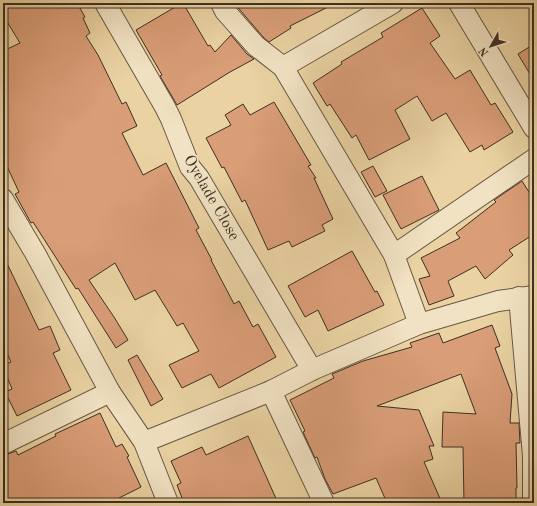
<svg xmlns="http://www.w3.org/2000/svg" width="537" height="506" font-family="'Old Standard TT',serif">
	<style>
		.building { fill: #d99d77; stroke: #3d3024 }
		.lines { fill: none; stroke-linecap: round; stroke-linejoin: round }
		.minor-casing { stroke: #685844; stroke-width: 22 }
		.minor { stroke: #f1e2c3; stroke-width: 20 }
		.labels { text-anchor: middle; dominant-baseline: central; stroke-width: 3.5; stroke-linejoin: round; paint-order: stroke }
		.street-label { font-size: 16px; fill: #3d3024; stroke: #f1e2c3 }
	</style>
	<rect width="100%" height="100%" fill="#ead2a2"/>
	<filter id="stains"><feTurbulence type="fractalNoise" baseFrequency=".005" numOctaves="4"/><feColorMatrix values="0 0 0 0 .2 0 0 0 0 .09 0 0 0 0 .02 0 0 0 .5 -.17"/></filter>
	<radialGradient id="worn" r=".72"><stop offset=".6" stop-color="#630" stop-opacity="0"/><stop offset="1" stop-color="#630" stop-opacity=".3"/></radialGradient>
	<g class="building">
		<path d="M3,3H77L85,17L83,18L90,33L86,36L98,55L122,104L126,102L137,126L122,133L143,175L166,163L199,228L196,230L212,260H211L234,304L239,301L253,327L258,324L276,357L219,388L211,374L182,388L169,365L199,351L183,323L177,326L155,290L135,300L115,263L89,280L114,317L128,340L116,348L78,288L76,289L33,222L31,223L15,194L19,192L3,158V51L20,43L3,15Z"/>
		<path d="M182,3H183L208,46L210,45L215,52L231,35L247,54L254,59L230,72L177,105L160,76L162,75L136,30Z"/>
		<path d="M234,3H336L290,26L291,28L269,42L264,38Z"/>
		<path d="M422,8L440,36L430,43L455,79L470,70L491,105L495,103L513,132L484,150L482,145L470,152L446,113L432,121L417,96L395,110L410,139L369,160L356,135L352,138L330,104L327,106L313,83L342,64L341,62L383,37L381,33Z"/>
		<path d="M534,44V81L518,54Z"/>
		<path d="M274,102L311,165L308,166L316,178H314L333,219L322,225L325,231L292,247L289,241L268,250L245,200L242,202L224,167L222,168L206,138L231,125L225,115L243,104L250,115Z"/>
		<path d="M373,166L387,191L375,197L361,172Z"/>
		<path d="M422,176L439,210L401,229L383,195Z"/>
		<path d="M522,181L534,200V234L509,250L513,255L485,279L476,266L448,281L454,296L429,305L419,279L430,276L421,258L460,238L456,233L496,202L494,200Z"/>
		<path d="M352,251L375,292L377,291L384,305L328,331L318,310L305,317L288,286Z"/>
		<path d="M3,255L39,330L50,326L60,350L53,353L71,390L17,416L5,392L12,389L3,367V365L11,362L3,344Z"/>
		<path d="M492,325L500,346L495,348L512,394L510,423H519L520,443H516L517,488H516V503H464L463,447H442L443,412L476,414L461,374L377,406L419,410L434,446H429L433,459L424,462L442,503H404L402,498L391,503H387L376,478L333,494L325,479L317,457L315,458L303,432L305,431L290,400L334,378L332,374L363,361L412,347L410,343L439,333L443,343Z"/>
		<path d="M137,355L163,399L151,406L128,360Z"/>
		<path d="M100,413L116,447L122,444L129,456L127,457L141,487L109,503H3V455L8,454L16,451L18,455L56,436L55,434Z"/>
		<path d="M248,436L278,503H184L177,485L181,483L171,461L202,447L206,455Z"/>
	</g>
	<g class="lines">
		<g class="minor-casing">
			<g id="minor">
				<path d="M105,3L165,107L171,119L190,167L199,178L312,370"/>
				<path d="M221,3L225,11L256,46L283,67L394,255L419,324"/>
				<path d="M459,3L534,128"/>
				<path d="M283,67L393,3"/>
				<path d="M3,199L35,253L110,392L144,442L168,503"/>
				<path d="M394,255L534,159"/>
				<path d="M519,297L533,456V503"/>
				<path d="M271,391L324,503"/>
				<path d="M144,442L271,391L312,370L419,324L498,301L534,296"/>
				<path d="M3,444L110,392"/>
			</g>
		</g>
		<use href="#minor" class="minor"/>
	</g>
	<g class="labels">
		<g class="street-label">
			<text transform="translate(211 198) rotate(60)">Oyelade Close</text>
		</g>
	</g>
	<rect width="537" height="506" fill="none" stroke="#ead2a2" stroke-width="16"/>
	<rect x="4" y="4" width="529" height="498" fill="none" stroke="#3d3024" stroke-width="2"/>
	<rect x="8" y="8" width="521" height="490" fill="none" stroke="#3d3024"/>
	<g transform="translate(491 46) rotate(231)" stroke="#f1e2c3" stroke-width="3" paint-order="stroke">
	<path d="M0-3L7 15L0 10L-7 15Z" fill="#3d3024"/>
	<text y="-6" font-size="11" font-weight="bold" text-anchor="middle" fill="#3d3024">N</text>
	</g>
	<rect width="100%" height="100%" filter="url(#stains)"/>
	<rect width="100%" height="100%" fill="url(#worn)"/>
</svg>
